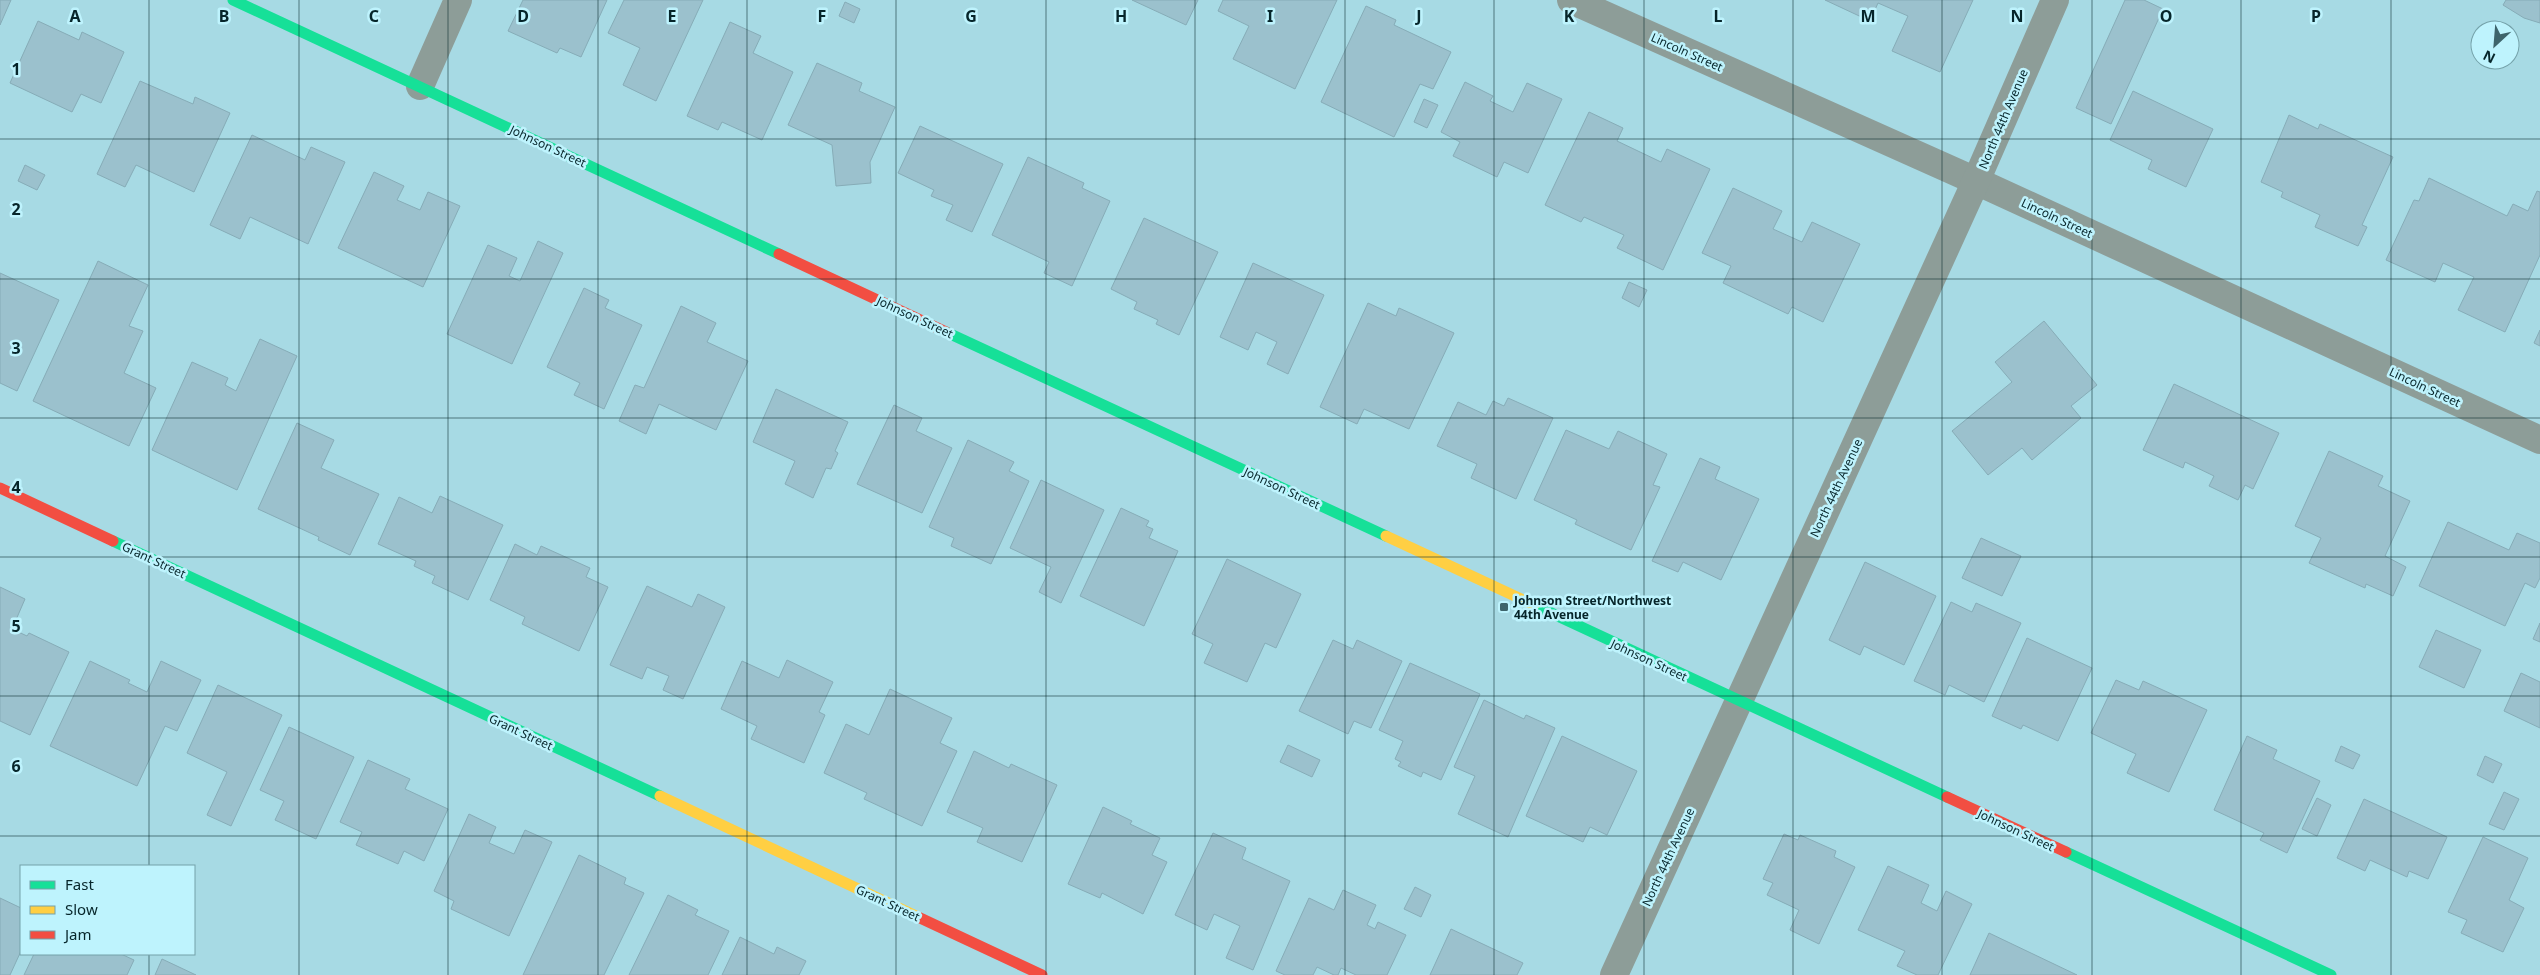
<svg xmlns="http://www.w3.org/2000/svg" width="2540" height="975" font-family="'Noto Sans',sans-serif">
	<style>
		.building { fill: #9bc1cd; stroke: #86acb7 }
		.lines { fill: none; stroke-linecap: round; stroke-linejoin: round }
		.street { stroke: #8d9d98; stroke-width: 28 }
		.fast { stroke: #16e098; stroke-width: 11 }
		.slow { stroke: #ffcf43; stroke-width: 11 }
		.jam { stroke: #f24e42; stroke-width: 11 }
		.grid { fill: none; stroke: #06252a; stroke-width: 1; stroke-opacity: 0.55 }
		.poi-dot { fill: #3e646b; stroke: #bef3fd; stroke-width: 2 }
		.labels { text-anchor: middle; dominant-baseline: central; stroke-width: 5; stroke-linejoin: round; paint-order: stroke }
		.street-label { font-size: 12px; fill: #06252a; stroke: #bef3fd }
		.poi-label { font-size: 12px; font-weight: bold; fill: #06252a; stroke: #bef3fd; text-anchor: start }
		.grid-label { font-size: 16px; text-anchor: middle; font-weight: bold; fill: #06252a; stroke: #bef3fd; stroke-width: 5; stroke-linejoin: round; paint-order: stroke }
	</style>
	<rect width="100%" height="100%" fill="#a7dae4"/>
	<g class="building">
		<path d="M0,0H11L0,25Z"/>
		<path d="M523,0H607L581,57L560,48L557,53L508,31Z"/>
		<path d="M624,0H703L656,101L623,85L640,48L608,33Z"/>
		<path d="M1132,0H1198L1186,25Z"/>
		<path d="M1223,0H1337L1295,89L1233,59L1249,26L1218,11Z"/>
		<path d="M1825,0H1973L1940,72L1892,51L1908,16L1878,3L1870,21Z"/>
		<path d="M2125,0H2144L2163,9L2111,124L2076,108Z"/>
		<path d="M2506,0H2540V23L2524,18L2503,5Z"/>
		<path d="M845,2L860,9L854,23L839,16Z"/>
		<path d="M1366,6L1396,20L1394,25L1451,52L1433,89L1420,84L1394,137L1321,102Z"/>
		<path d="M38,21L79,40L82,32L124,52L101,103L81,94L72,112L10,83Z"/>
		<path d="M730,22L761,36L753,53L793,72L762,140L722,122L718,130L687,116Z"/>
		<path d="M817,63L862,83L859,91L895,107L870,162L871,183L836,186L832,145L788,125Z"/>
		<path d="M140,81L193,104L195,97L230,113L194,192L136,165L125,187L97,174Z"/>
		<path d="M1465,82L1493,96L1490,101L1513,112L1527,83L1562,99L1528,173L1504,162L1497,177L1453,156L1460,142L1441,132Z"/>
		<path d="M2133,91L2213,129L2186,187L2148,169L2152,160L2110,140Z"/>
		<path d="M1424,99L1438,105L1427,128L1414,122Z"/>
		<path d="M1589,112L1623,128L1617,141L1661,162L1667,149L1710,169L1663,270L1617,248L1624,235L1584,217L1581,222L1545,205Z"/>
		<path d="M2289,115L2318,129L2320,124L2393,157L2362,225L2367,227L2358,246L2315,227L2320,215L2281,197L2283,192L2261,182Z"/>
		<path d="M920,126L1003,164L972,232L946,220L953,205L931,196L934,190L898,173Z"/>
		<path d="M252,135L305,160L311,147L345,162L308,244L250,217L240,239L210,225Z"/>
		<path d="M1028,157L1084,183L1082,188L1110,201L1072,286L1044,273L1049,262L992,235Z"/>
		<path d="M25,165L45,175L37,190L18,181Z"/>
		<path d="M374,172L404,186L397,200L420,210L428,192L460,206L423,287L338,248Z"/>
		<path d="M2429,178L2507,216L2513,204L2528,211L2537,191L2540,192V255L2505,332L2458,310L2474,277L2443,263L2435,282L2386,260L2414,200L2419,201Z"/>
		<path d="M1733,188L1782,211L1773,229L1802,242L1812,222L1860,244L1823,322L1792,307L1788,314L1723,283L1731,266L1702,253Z"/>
		<path d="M1144,218L1218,252L1179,335L1156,324L1158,320L1134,309L1137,302L1111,289Z"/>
		<path d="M538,241L563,253L512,364L447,334L488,245L517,258L509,276L520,281Z"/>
		<path d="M98,261L148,285L129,326L143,331L124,373L156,388L129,446L33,401Z"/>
		<path d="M1253,263L1324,295L1288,374L1267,364L1277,342L1256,332L1248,350L1220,337Z"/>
		<path d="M0,273L59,300L17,391L0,383Z"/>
		<path d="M1629,282L1647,290L1639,307L1622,298Z"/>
		<path d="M584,288L609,300L605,308L642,325L604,409L574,395L580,383L547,367Z"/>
		<path d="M1368,303L1396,316L1399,308L1454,333L1409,429L1364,409L1357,424L1320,407Z"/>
		<path d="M681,306L716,323L707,342L748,361L716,430L659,404L646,434L619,421L635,385L644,388Z"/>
		<path d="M2044,321L2097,385L2071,406L2081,418L2032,460L2022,448L1988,475L1952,431L2012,382L1995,362Z"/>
		<path d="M2540,330V346L2534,343Z"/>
		<path d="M260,339L297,356L237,490L152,450L192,362L228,378L225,385L236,391Z"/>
		<path d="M2174,384L2279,433L2253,489L2245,485L2238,500L2209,486L2214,476L2185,462L2183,468L2143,450Z"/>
		<path d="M776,389L848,422L835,451L838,453L831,469L826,468L813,498L785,484L795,461L753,442Z"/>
		<path d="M1508,398L1553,418L1516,499L1471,478L1477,464L1437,446L1458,402L1486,415L1493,401L1504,406Z"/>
		<path d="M894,405L922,418L916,431L952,448L922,513L857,484Z"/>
		<path d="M297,423L334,440L321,468L379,494L350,555L318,540L319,537L258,509Z"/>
		<path d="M1566,430L1609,449L1618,431L1667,454L1653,485L1660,487L1631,550L1575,524L1577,520L1534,500Z"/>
		<path d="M968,440L1014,462L1009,471L1029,481L991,564L951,546L954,538L929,527Z"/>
		<path d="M2329,451L2383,476L2378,486L2410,501L2385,556L2406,567L2393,596L2366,584L2365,588L2309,563L2321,538L2295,526Z"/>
		<path d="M1700,458L1720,467L1715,479L1759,499L1721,580L1683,562L1678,572L1652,561Z"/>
		<path d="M1041,480L1104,510L1061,603L1039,592L1051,567L1010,548Z"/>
		<path d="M440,496L503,525L468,600L432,583L435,576L414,566L416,561L378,544L399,497L432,513Z"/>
		<path d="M1121,508L1149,521L1146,526L1153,529L1149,538L1178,551L1144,626L1080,596Z"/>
		<path d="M2448,522L2509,550L2517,533L2540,543V578L2535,588L2525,583L2505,626L2419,586Z"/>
		<path d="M1981,538L2021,556L2002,596L1962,578Z"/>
		<path d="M515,544L537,555L541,546L590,568L586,577L608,587L579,651L522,624L525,617L490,600Z"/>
		<path d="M1227,559L1301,594L1276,648L1265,643L1247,682L1204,663L1213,644L1192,634Z"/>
		<path d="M1865,562L1936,596L1904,665L1864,646L1860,655L1829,640Z"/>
		<path d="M647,586L692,607L698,594L725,607L683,699L663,690L669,676L647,667L642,679L610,665Z"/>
		<path d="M0,587L25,599L12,629L27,636L29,633L69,652L30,735L0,721Z"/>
		<path d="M1951,602L1972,612L1976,603L2021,623L1984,702L1949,685L1945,695L1914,681Z"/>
		<path d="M2540,623V642L2533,639Z"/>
		<path d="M2436,630L2481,650L2464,688L2419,667Z"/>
		<path d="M2027,638L2092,668L2058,741L2023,725L2021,729L1992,716Z"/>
		<path d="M1333,640L1353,649L1357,640L1402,661L1371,728L1354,721L1348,734L1299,711Z"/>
		<path d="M787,660L833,682L819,712L825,715L804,763L751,739L757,726L721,709L742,661L779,678Z"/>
		<path d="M90,661L130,680L128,683L147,692L161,661L201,680L177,731L165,726L137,786L50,746Z"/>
		<path d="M1410,663L1480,694L1441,780L1423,772L1421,777L1398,766L1401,762L1395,759L1403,741L1379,730Z"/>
		<path d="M2521,673L2540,682V728L2504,711Z"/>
		<path d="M2116,680L2139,690L2143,681L2207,710L2169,792L2127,773L2136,754L2091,733Z"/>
		<path d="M218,685L282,715L231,826L207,815L227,772L187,753Z"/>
		<path d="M890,689L952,718L940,743L957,751L922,826L864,799L867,793L824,773L846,724L869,735Z"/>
		<path d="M1484,700L1524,719L1526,715L1555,728L1508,837L1458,814L1475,776L1454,767Z"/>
		<path d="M289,727L354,757L316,839L275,820L284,801L260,790Z"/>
		<path d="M1562,736L1637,771L1607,835L1590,827L1583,842L1526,816Z"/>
		<path d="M2247,736L2277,750L2273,759L2320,781L2287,853L2260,840L2264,833L2214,810Z"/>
		<path d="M1288,745L1320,760L1312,777L1280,762Z"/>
		<path d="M2341,746L2360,755L2353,769L2335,761Z"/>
		<path d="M974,751L1009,768L1011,764L1057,785L1022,862L977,842L983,828L947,812Z"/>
		<path d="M2485,756L2502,764L2493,783L2477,775Z"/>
		<path d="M368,760L410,779L405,789L448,809L424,861L404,851L398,864L356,845L362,832L340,822Z"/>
		<path d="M2504,792L2519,799L2504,830L2489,824Z"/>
		<path d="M2317,798L2331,805L2317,836L2302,829Z"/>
		<path d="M2364,799L2447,837L2428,879L2409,871L2407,877L2370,860L2365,871L2337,858Z"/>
		<path d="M1103,807L1132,821L1130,824L1160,838L1152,855L1167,862L1143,914L1102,893L1100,898L1068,884Z"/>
		<path d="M469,814L496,827L489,843L514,854L525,830L552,842L509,936L451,909L454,901L434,891Z"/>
		<path d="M1213,833L1246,848L1242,859L1290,881L1253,970L1226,958L1240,926L1214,914L1207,930L1175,915Z"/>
		<path d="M1784,834L1798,840L1800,835L1836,851L1834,857L1855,867L1819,944L1790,930L1799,910L1767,895L1773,883L1763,879Z"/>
		<path d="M2483,837L2528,858L2509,900L2524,908L2503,952L2461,933L2467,920L2448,912Z"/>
		<path d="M579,855L626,878L624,884L644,893L604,975H523Z"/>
		<path d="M1888,866L1929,885L1921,903L1937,911L1946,891L1972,904L1938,975H1917L1897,966L1905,951L1858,930Z"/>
		<path d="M1415,887L1431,895L1421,917L1404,909Z"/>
		<path d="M1343,890L1376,905L1367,925L1375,929L1378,922L1406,935L1387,975H1356L1341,968L1338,975H1334L1317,967L1313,975H1285L1276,971L1309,898L1334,910Z"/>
		<path d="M668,895L698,910L695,915L729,931L708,975H629Z"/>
		<path d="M0,898L21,908V951L10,975H0Z"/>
		<path d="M1451,929L1523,963L1517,975H1430Z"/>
		<path d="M1989,933L2077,975H1970Z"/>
		<path d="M740,937L774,954L777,947L806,961L799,975H722Z"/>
		<path d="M34,954H121L134,960L127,975H24Z"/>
		<path d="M162,959L196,975H155Z"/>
	</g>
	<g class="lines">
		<g class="street">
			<path d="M1571,0L1976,181L2540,440"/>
			<path d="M420,86L458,0"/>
			<path d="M1614,975L1976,181L2055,0"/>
		</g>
		<g class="fast">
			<path d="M233,0L779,254"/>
			<path d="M946,332L1386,536"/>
			<path d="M113,541L660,796"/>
			<path d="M1534,605L1947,797"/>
			<path d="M2066,852L2331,975"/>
		</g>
		<g class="slow">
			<path d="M1386,536L1534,605"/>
			<path d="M660,796L918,917"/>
		</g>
		<g class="jam">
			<path d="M779,254L946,332"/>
			<path d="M0,488L113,541"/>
			<path d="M1947,797L2066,852"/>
			<path d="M918,917L1042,975"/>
		</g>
	</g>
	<path class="grid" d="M149,0V866M299,0V975M448,0V975M598,0V975M747,0V975M896,0V975M1046,0V975M1195,0V975M1345,0V975M1494,0V975M1644,0V975M1793,0V975M1942,0V975M2092,0V975M2241,0V975M2391,0V975M0,139H2540M0,279H2540M0,418H2540M0,557H2540M0,696H2540M0,836H2540M149,954V975"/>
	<rect class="poi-dot" x="1499" y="602" width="10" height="10" rx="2.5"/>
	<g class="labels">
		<g class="street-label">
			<text transform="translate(1687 52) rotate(24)">Lincoln Street</text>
			<text transform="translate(2003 119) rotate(-67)">North 44th Avenue</text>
			<text transform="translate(548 146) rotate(25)">Johnson Street</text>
			<text transform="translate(2057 218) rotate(25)">Lincoln Street</text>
			<text transform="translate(915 317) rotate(25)">Johnson Street</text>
			<text transform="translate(2425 387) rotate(25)">Lincoln Street</text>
			<text transform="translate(1282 488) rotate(25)">Johnson Street</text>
			<text transform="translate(1836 488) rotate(-65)">North 44th Avenue</text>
			<text transform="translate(154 560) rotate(25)">Grant Street</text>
			<text transform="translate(1649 660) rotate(25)">Johnson Street</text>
			<text transform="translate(521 732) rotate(25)">Grant Street</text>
			<text transform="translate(2016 830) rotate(25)">Johnson Street</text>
			<text transform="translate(1668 857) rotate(-65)">North 44th Avenue</text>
			<text transform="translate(888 903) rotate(25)">Grant Street</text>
		</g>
		<g class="poi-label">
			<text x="1514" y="600">Johnson Street/Northwest<tspan x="1514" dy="14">44th Avenue</tspan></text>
		</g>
	</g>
	<g class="grid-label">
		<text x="75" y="22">A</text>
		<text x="224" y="22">B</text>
		<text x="374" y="22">C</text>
		<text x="523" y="22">D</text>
		<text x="672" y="22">E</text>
		<text x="822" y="22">F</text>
		<text x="971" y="22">G</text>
		<text x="1121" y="22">H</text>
		<text x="1270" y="22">I</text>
		<text x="1419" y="22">J</text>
		<text x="1569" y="22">K</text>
		<text x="1718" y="22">L</text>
		<text x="1868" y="22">M</text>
		<text x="2017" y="22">N</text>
		<text x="2166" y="22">O</text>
		<text x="2316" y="22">P</text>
		<text x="16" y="75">1</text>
		<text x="16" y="215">2</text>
		<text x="16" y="354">3</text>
		<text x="16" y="493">4</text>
		<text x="16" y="632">5</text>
		<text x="16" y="772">6</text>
	</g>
	<rect x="20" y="865" width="175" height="90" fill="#bef3fd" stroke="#74a1a9"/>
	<rect x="30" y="881" width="25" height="8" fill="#16e098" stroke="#74a1a9"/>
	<text x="65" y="890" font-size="15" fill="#06252a">Fast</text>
	<rect x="30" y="906" width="25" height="8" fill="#ffcf43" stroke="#74a1a9"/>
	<text x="65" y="915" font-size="15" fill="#06252a">Slow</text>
	<rect x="30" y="931" width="25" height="8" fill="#f24e42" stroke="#74a1a9"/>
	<text x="65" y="940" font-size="15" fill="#06252a">Jam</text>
	<g transform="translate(2495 45) rotate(206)"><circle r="24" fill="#bef3fd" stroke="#74a1a9"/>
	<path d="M0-4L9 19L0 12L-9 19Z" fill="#3e646b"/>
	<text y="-8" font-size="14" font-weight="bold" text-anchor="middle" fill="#06252a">N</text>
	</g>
</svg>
